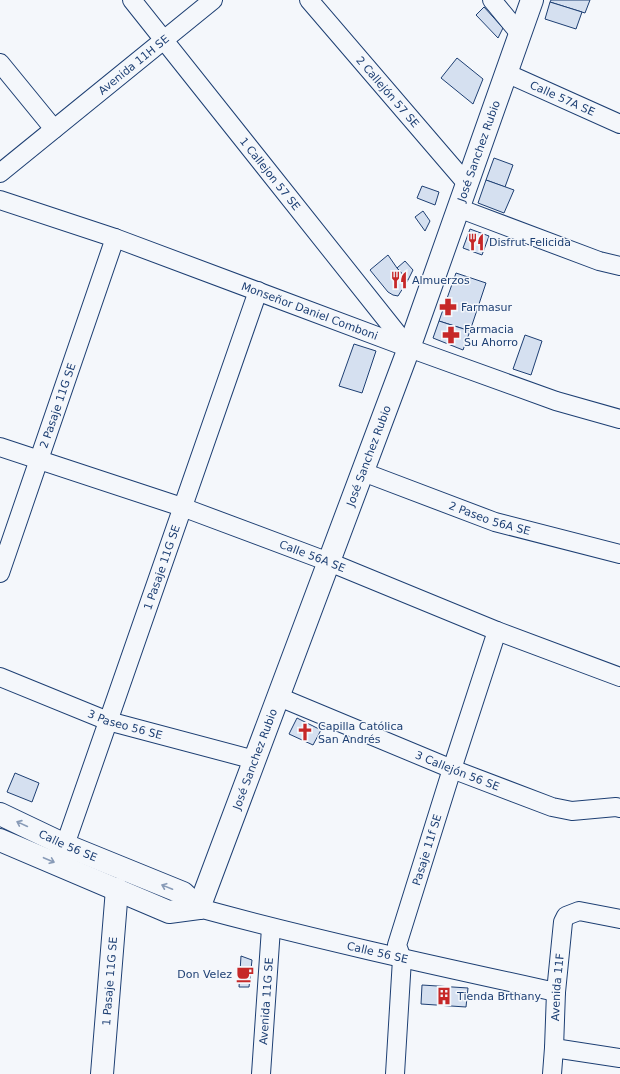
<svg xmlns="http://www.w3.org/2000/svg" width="620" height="1074" font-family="'DejaVu Sans',sans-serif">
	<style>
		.building { fill: #d5e0f0; stroke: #1d3f73 }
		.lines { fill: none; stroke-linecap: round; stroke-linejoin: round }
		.minor-casing { stroke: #1d3f73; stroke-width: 20 }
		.tertiary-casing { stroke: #1d3f73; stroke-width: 24 }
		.secondary-casing { stroke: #1d3f73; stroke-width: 24 }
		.minor { stroke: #f4f7fb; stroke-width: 18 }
		.tertiary { stroke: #f4f7fb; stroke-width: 22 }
		.secondary { stroke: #f4f7fb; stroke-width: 22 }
		.oneway { stroke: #889bb7 }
		.labels { text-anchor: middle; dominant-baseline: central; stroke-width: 3; stroke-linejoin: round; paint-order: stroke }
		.street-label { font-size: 11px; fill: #1d3f73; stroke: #f4f7fb }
		.poi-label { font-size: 11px; fill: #1d3f73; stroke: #f4f7fb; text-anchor: start }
	</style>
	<rect width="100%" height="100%" fill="#f4f7fb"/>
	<g class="building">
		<path d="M551,0H590L585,13L550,2Z"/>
		<path d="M550,2L582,12L576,29L545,19Z"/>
		<path d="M484,7L503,28L498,38L476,15Z"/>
		<path d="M457,58L483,79L473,104L441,78Z"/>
		<path d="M494,158L513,165L505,187L486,180Z"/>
		<path d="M486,180L514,190L504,213L478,203Z"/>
		<path d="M422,186L439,192L435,205L417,198Z"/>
		<path d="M423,211L430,221L425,231L415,217Z"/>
		<path d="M470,229L489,236L482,255L463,248Z"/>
		<path d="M388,255L397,268L408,280L398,296L393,295L388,292L370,270Z"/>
		<path d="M405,261L413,270L408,280L397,268Z"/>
		<path d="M456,273L486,283L470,331L439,321Z"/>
		<path d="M439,321L470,331L463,350L433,338Z"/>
		<path d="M525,335L542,341L531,375L513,369Z"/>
		<path d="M354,344L376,351L362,393L339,386Z"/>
		<path d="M297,718L321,730L313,745L289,734Z"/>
		<path d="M15,773L39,783L32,802L7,792Z"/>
		<path d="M241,956L252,960L249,987H239Z"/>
		<path d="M422,985L468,988L466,1007L421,1004Z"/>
	</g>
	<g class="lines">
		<g class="minor-casing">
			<g id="minor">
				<path id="s1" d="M132,0L408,347"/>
				<path id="s2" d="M309,0L467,184"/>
				<path d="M492,0L520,34"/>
				<path d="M0,63L54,129"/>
				<path id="s3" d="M506,73L620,124"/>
				<path id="s4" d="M0,173L213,0"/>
				<path id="s5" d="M0,200L115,238L409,348L556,401L620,419"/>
				<path d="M458,208L599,261L620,266"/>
				<path id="s6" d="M0,447L182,507L329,562L497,631L620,677"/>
				<path id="s7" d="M363,472L495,522L620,554"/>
				<path id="s8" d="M0,573L115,238"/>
				<path id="s9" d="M0,677L108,721L255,760"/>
				<path id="s10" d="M279,697L452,769L552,807L572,811L616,807L620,808"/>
				<path id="s11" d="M65,845L258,291"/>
				<path id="s12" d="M199,908C317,940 437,966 556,992"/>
				<path d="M554,1048L620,1058"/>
				<path id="s13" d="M261,1074L271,928"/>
				<path id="s14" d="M395,1074L402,959L397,945L452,769L497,631"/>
				<path id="s15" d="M552,1074L554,1048L556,992L563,922L566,916L579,911L620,919"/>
			</g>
		</g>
		<g class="tertiary-casing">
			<g id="tertiary">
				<path id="s16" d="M102,1074L117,889"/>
			</g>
		</g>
		<g class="secondary-casing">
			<g id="secondary">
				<path id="s17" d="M0,814L65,845L183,893L199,908"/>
				<path d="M0,840L169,912L199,908"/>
				<path id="s18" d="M199,908L409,348L532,0"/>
			</g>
		</g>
		<use href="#minor" class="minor"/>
		<use href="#tertiary" class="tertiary"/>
		<use href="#secondary" class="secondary"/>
	</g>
	<defs><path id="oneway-shaft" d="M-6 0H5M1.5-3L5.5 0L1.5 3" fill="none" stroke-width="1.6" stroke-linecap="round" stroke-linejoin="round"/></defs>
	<g class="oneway">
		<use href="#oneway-shaft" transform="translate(22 824) rotate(-155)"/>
		<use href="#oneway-shaft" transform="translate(49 860) rotate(23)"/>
		<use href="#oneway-shaft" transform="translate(167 887) rotate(-158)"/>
	</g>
	<defs>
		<g id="restaurant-bare" transform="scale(1.38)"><path d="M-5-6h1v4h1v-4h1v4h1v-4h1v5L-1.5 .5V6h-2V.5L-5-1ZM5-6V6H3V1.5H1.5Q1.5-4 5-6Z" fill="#c62828" stroke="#f4f7fb" stroke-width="2.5" paint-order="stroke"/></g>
		<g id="pharmacy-bare" transform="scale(1.38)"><path d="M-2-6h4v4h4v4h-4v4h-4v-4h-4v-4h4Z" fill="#c62828" stroke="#f4f7fb" stroke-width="2.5" paint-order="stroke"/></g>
		<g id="church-bare" transform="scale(1.38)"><path d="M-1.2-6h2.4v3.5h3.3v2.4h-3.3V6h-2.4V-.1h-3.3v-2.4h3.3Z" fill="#c62828" stroke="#f4f7fb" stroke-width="2.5" paint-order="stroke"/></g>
		<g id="cafe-bare" transform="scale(1.38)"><path d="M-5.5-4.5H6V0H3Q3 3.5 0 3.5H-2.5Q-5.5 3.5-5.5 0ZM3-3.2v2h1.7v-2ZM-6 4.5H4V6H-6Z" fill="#c62828" stroke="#f4f7fb" stroke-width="2.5" paint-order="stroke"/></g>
		<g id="building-bare" transform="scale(1.38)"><path d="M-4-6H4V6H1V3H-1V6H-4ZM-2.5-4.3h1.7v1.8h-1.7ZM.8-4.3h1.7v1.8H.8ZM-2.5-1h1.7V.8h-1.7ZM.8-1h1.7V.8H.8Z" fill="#c62828" stroke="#f4f7fb" stroke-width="2.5" paint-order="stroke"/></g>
	</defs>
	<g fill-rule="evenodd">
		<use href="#restaurant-bare" x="476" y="242"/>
		<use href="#restaurant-bare" x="399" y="280"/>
		<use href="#pharmacy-bare" x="448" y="307"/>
		<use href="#pharmacy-bare" x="451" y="335"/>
		<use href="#church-bare" x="305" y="732"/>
		<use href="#cafe-bare" x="245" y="974"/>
		<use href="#building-bare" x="444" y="996"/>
	</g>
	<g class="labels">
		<g class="street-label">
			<text stroke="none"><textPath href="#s4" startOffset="172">Avenida 11H SE</textPath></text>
			<text stroke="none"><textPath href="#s2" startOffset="121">2 Callejón 57 SE</textPath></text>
			<text stroke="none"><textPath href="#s3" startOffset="62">Calle 57A SE</textPath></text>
			<text stroke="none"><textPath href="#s18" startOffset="807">José Sanchez Rubio</textPath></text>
			<text stroke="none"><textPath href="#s1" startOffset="222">1 Callejon 57 SE</textPath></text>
			<text stroke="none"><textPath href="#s5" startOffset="329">Monseñor Daniel Comboni</textPath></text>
			<text stroke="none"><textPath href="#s8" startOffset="177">2 Pasaje 11G SE</textPath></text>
			<text stroke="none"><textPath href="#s18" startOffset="483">José Sanchez Rubio</textPath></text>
			<text stroke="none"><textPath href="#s7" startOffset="135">2 Paseo 56A SE</textPath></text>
			<text stroke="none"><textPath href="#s6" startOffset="331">Calle 56A SE</textPath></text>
			<text stroke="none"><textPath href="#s11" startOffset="294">1 Pasaje 11G SE</textPath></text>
			<text stroke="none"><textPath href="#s9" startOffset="134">3 Paseo 56 SE</textPath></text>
			<text stroke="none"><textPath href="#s18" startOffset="159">José Sanchez Rubio</textPath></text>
			<text stroke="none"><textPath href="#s10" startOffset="193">3 Callejón 56 SE</textPath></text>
			<text stroke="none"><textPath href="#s17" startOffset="75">Calle 56 SE</textPath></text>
			<text stroke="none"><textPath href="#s14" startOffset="230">Pasaje 11f SE</textPath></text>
			<text stroke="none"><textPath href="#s12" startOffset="184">Calle 56 SE</textPath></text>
			<text stroke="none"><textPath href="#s16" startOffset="93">1 Pasaje 11G SE</textPath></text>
			<text stroke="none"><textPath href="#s15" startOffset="87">Avenida 11F</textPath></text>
			<text stroke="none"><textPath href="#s13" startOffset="73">Avenida 11G SE</textPath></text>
		</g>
		<g class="poi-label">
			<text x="489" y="242">Disfrut Felicida</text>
			<text x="412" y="280">Almuerzos</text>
			<text x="461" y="307">Farmasur</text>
			<text x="464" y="329">Farmacia<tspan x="464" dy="13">Su Ahorro</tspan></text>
			<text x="318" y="726">Capilla Católica<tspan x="318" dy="13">San Andrés</tspan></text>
			<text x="232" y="974" text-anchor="end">Don Velez</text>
			<text x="457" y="996">Tienda Brthany</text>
		</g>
	</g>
</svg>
